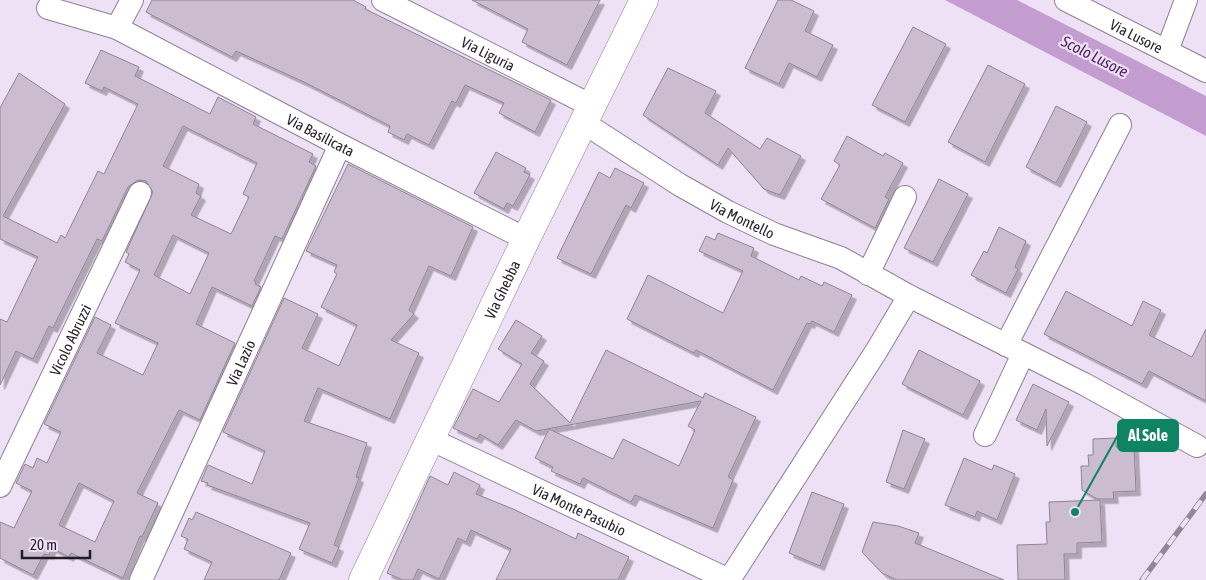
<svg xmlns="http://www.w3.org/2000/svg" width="1206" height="580" font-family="'Asap Condensed',sans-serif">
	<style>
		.water { fill: #c39dd0 }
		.building { fill: #cbbcd0; stroke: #918395; fill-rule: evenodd; filter: url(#shadow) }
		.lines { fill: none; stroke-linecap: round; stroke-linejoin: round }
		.street-casing { stroke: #8d8092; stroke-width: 24 }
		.secondary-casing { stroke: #8d8092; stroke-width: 29 }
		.street { stroke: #fff; stroke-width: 22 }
		.secondary { stroke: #fff; stroke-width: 28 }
		.rail-casing { stroke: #918795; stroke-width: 5.5 }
		.rail { stroke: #efe1f5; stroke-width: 4; stroke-dasharray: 11; stroke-linecap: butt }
		.labels { text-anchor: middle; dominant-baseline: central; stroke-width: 4.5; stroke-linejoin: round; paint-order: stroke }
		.street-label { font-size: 15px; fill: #221d24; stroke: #efe1f5 }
		.water-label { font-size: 16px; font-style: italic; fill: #4c1d5b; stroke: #efe1f5 }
		.leader { fill: none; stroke: #0f8463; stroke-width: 2 }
		.callout-dot { fill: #0f8463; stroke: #efe1f5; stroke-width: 2 }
		.callout { fill: #0f8463; stroke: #0f8463; stroke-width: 2 }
		.callout-label { font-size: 16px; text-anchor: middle; font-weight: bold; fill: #fff }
	</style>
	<defs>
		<filter id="shadow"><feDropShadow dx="4.5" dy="4.5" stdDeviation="0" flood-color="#0004"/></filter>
	</defs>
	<rect width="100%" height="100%" fill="#efe1f5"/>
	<path class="water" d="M945,0H1017L1206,96V136Z"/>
	<g class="building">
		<path d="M152,0H353L366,7L365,9L551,100L535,132L499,113L504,103L465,85L456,103L452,101L429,145L407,134L404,140L388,132L390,126L306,83L236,51L232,57L146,12Z"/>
		<path d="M472,0H600L567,65L522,42L528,29Z"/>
		<path d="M778,0H791L814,11L805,31L833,45L817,77L789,63L779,84L745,68Z"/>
		<path d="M913,27L946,44L905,122L872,105Z"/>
		<path d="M101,50L139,67L135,76L210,114L218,97L256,117L253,124L313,154L309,162L316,166L282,239L275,236L254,281L256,282L255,284L261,287L252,306L212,287L196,324L235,343L200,420L179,410L137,493L158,503L142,537L140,536L123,578L71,553L69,557L52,548L49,555L44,554L33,575L0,558V522L14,528L32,491L16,483L25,464L33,468L37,458L47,463L61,432L44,424L95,317L111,325L97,353L143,375L158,343L115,323L140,270L125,262L129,254L126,252L153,192L146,181L138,180L128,187L102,241L97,239L53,328L49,326L33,359L16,351L0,385V319L7,322L38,257L0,239V108L19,73L65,104L3,216L57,243L61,235L65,238L98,171L104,174L138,104L104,87L102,91L85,83ZM183,126L257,163L243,194L249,197L231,234L191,215L201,196L196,193L199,184L163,166ZM173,235L209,253L190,294L154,275ZM79,483L114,501L95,542L59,525Z"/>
		<path d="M988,65L1025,84L985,162L948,142Z"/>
		<path d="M668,68L716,91L705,113L760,149L767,138L801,156L780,195L764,189L728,148L718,165L643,115Z"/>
		<path d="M1056,106L1087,122L1056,183L1026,167Z"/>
		<path d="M847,136L883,156L885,153L903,163L885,197L889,199L875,228L821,199L840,165L834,161Z"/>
		<path d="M496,152L526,168L524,172L530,175L513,206L507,203L504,209L474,193Z"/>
		<path d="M348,164L473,227L451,276L429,266L409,310L414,314L391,340L419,353L390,419L318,388L304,421L367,443L356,477L359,478L334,545L339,547L332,563L299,549L310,523L207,485L208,483L201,481L208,465L252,484L265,451L223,432L284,298L318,314L302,348L339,366L357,325L321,307L337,274L334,272L337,265L306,251Z"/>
		<path d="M615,168L644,183L631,208L626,205L591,274L557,258L599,172L610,178Z"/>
		<path d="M939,179L968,194L933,262L904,248Z"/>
		<path d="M999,227L1026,241L1015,267L1018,269L1006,293L971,275L984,251L987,253Z"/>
		<path d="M718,233L754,248L751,256L799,280L801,276L822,286L824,282L852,295L834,332L812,321L810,324L807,323L773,390L696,350L694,353L627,319L648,275L723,313L743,271L699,251L706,236L715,240Z"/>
		<path d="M1066,291L1132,326L1143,301L1161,310L1149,335L1192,357L1206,329V401L1149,371L1142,384L1044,334Z"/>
		<path d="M516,320L542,336L531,353L544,361L530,384L570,423L606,350L703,398L705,393L756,417L728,477L733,480L713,528L635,495L631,502L583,478L580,484L551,471L553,467L535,458L549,429L613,459L623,439L679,466L695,430L688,426L701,401L536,431L516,420L498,445L480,434L477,439L453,428L473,389L499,402L522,364L498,349Z"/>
		<path d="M919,350L980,381L963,415L902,384Z"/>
		<path d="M1033,384L1069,402L1047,446L1046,409L1037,430L1016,420Z"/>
		<path d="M903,430L925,439L904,489L886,482Z"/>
		<path d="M1116,438V447H1134L1136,491L1113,492L1114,499H1097L1082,490L1081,466H1089L1088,455H1093V439Z"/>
		<path d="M964,458L992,470L994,465L1015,474L997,520L977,511L975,517L945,505Z"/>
		<path d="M454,472L480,485L476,494L513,509L576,539L578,533L629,557L618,580H496L511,549L471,530L466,542L458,538L439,579L418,569L413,580H403L387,573L430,476L448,485Z"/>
		<path d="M812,492L844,504L820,566L789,553Z"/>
		<path d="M1100,500L1102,542L1077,543V554H1064L1065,580H1018L1017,545L1047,544L1046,522H1050L1049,502Z"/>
		<path d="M196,512L291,553L279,580H204L212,562L184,549L188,539L181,536L189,518L192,520Z"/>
		<path d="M873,522L898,526L919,533L915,543L1004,580H897L882,573L862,552Z"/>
	</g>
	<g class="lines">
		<g class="street-casing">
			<g id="street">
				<path id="s1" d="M383,0L592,106"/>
				<path id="s2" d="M1066,0L1206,71"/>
				<path d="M48,8L117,28L132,0"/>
				<path id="s3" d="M117,28L340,145L526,239"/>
				<path d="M1167,51L1186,0"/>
				<path id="s4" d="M584,123L680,185L728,212L774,234L841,258L909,296L1084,384L1197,446"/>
				<path d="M868,274L905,197"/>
				<path d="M1006,345L1120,125"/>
				<path d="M985,435L1023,354"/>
				<path id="s5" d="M430,439L729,580"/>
				<path id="s6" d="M0,486L140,193"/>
				<path id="s7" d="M141,580L340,145"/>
				<path d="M729,580L877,350L909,296"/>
			</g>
		</g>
		<g class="secondary-casing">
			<g id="secondary">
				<path id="s8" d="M363,580L526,239L644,0"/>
			</g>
		</g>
		<use href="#street" class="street"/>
		<use href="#secondary" class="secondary"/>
		<g class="rail-casing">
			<path id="rail" d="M1142,580L1206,494"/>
		</g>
		<use href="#rail" class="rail"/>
	</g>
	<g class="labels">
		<g class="street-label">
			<text stroke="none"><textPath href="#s2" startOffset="79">Via Lusore</textPath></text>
			<text stroke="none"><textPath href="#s1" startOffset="118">Via Liguria</textPath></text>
			<text stroke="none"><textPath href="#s3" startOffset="230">Via Basilicata</textPath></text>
			<text stroke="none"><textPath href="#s4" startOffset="185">Via Montello</textPath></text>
			<text stroke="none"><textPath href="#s8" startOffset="322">Via Ghebba</textPath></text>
			<text stroke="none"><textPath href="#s6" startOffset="162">Vicolo Abruzzi</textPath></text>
			<text stroke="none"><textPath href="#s7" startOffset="239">Via Lazio</textPath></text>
			<text stroke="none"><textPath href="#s5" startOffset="165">Via Monte Pasubio</textPath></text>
		</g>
		<g class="water-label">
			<text transform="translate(1095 56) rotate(27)">Scolo Lusore</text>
		</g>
	</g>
	<path class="leader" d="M1075 512L1118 435"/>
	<circle class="callout-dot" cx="1075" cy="512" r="5"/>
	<rect class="callout" x="1118" y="420" width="60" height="31" rx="5"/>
	<g class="callout-label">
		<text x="1148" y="441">Al Sole</text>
	</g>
	<path d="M22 550v8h68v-8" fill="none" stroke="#221d24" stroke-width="2.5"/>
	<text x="30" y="550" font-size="15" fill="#221d24" stroke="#efe1f5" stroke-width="4" paint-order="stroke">20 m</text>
</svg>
